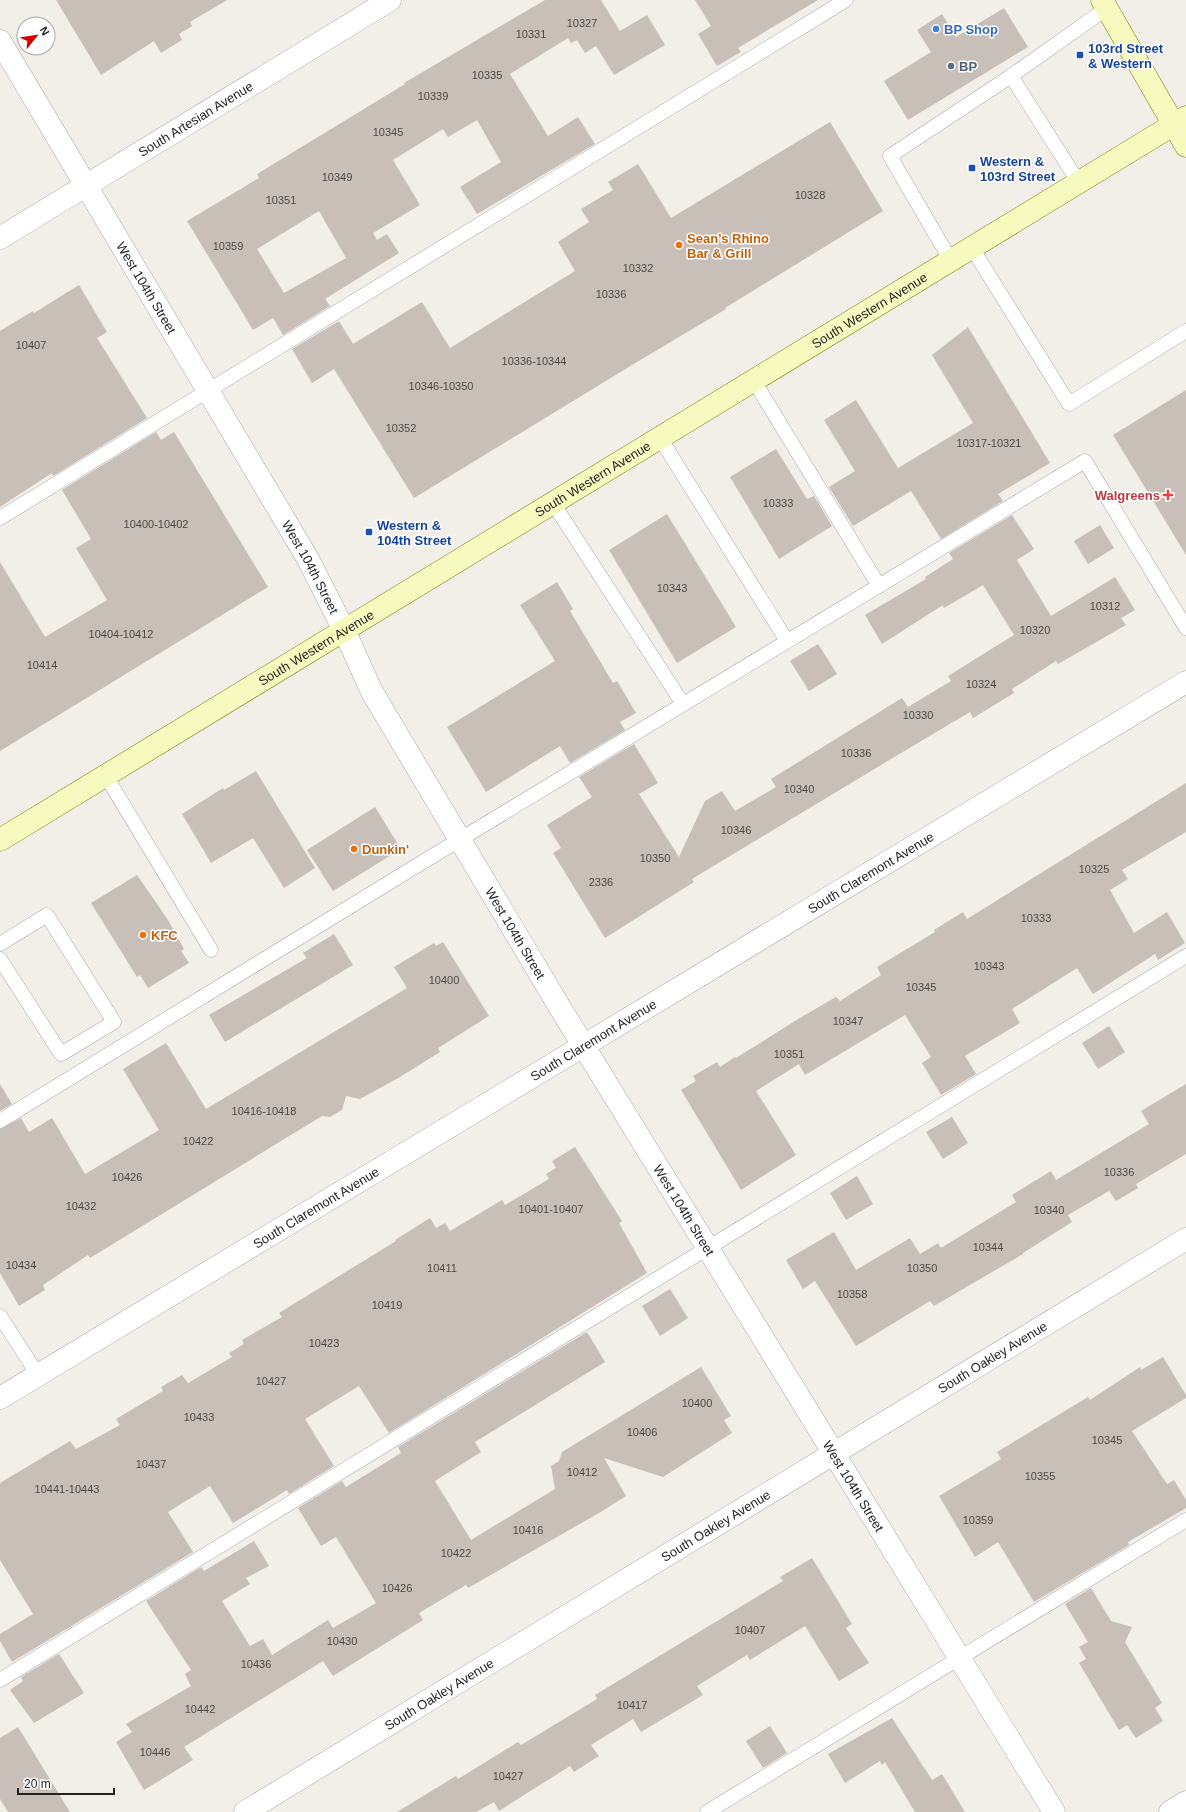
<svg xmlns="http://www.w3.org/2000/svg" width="1186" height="1812" font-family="Arial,sans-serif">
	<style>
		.building { fill: #c7bfb8; fill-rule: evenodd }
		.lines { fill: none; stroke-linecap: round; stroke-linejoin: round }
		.lane-casing { stroke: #a9a9a9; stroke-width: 15 }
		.street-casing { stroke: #a9a9a9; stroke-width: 23 }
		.secondary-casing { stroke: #707d05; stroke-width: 23 }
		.lane { stroke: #fff; stroke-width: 14 }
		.street { stroke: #fff; stroke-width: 22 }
		.secondary { stroke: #f7fabf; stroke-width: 22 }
		.shop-dot { fill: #3f7fe0; stroke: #fff; stroke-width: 1.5 }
		.transit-dot { fill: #1a4fb4; stroke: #fff; stroke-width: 1.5 }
		.service-dot { fill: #5c6f8a; stroke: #fff; stroke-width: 1.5 }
		.food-dot { fill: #e8710a; stroke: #fff; stroke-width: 1.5 }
		.health-dot { fill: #e0444e; stroke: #fff; stroke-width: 1.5 }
		.labels { text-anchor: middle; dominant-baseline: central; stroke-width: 3; stroke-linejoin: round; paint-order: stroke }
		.number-label { font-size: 11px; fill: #4b4948 }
		.shop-label { font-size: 13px; font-weight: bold; fill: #366cbe; stroke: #fff; text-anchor: start }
		.transit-label { font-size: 13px; font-weight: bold; fill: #164399; stroke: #fff; text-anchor: start }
		.service-label { font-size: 13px; font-weight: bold; fill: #4e5e75; stroke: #fff; text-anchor: start }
		.street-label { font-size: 13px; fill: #222; stroke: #fff }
		.food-label { font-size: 13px; font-weight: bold; fill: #c56008; stroke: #fff; text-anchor: start }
		.health-label { font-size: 13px; font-weight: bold; fill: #be3a42; stroke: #fff; text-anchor: end }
	</style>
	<rect width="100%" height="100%" fill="#f2efe9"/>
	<g class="building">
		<path d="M56,0H227L190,22L192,26L179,34L182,40L161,53L154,41L101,75Z"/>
		<path d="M545,0H601L620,31L647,15L665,45L614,75L596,46L585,53L577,40L571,43L568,38L510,74L548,136L578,117L595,144L477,214L460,187L501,162L477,120L448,137L443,129L393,160L420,205L373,233L377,240L387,234L399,253L325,299L330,306L283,335L273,318L253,330L187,221L259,178L257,174L336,126L405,84L404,83ZM319,211L346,258L284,293L257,249Z"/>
		<path d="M695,0H818L738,48L741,52L717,66L698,34L711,26Z"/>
		<path d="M1004,8L1028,47L908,120L884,81L931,52L917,30L942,14L956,37Z"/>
		<path d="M830,122L883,211L725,308L726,309L632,365L414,498L334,369L312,383L292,349L339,321L353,344L422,302L450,348L575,271L558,242L589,222L581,209L613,190L608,182L638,164L671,218Z"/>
		<path d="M79,285L107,332L97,338L147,418L53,476L52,473L0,507V331L33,311L34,313Z"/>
		<path d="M968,327L1050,463L998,494L1003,501L941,539L911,491L853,526L829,487L855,471L824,420L856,400L898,468L973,423L932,355Z"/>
		<path d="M1186,390V555L1113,435Z"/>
		<path d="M156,432L161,440L174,432L268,587L0,751V562L45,637L107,600L76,548L91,539L62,490Z"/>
		<path d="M776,449L807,499L814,496L832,526L779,559L730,477Z"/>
		<path d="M667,514L736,627L677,663L609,550Z"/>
		<path d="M1012,515L1034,549L1017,560L1051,616L1115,577L1135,610L1121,618L1126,625L1058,664L1056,661L1012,689L1014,693L973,718L970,712L891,759L692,879L694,882L605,938L553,853L561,848L547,825L592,797L579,777L634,744L658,783L639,794L679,857L705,801L722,791L735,811L776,787L771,779L902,698L908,707L951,681L948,676L1014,635L983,585L944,608L943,605L882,644L865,615L926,579L925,577L953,559L949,553Z"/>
		<path d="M1100,525L1114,548L1088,564L1074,541Z"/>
		<path d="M557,582L573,609L570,611L613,683L617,681L636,713L620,722L625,730L570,763L560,746L486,792L447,727L555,661L520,605Z"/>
		<path d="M818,644L837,674L809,691L790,661Z"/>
		<path d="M256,771L315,868L284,888L253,838L211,863L182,814L223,788L224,790Z"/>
		<path d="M1186,783V832L1122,870L1128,879L1110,890L1134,933L1167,912L1185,943L1158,960L1155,954L1093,994L1077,968L1012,1009L1020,1023L965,1056L976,1074L941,1095L922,1063L931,1057L905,1015L805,1075L799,1064L756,1091L796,1155L741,1190L681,1090L696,1081L693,1076L717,1062L720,1067L735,1057L736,1058L798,1019L836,997L840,1001L881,975L877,967L935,932L934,930L963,912L967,919Z"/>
		<path d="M375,807L401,849L333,891L307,850Z"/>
		<path d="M137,875L168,920L184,949L181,951L189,963L148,988L140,975L137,977L91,903Z"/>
		<path d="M334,934L353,965L225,1042L209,1015L307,958L303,953Z"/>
		<path d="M443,942L489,1016L438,1048L440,1052L400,1077L360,1099L346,1096L342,1110L330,1117L322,1116L90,1258L88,1255L43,1285L45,1290L19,1306L0,1273V1129L21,1118L29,1132L52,1118L85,1174L159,1130L123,1069L166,1043L206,1109L407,988L394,967L434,943L436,946Z"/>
		<path d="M1109,1026L1125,1052L1098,1069L1082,1043Z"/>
		<path d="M0,1084L12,1104L0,1111Z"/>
		<path d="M1186,1084V1154L1136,1184L1138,1188L1116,1201L1109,1191L1068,1215L1072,1222L1023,1253V1254L934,1306L930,1301L856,1346L815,1281L803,1289L786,1260L834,1232L856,1270L910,1238L920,1254L938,1243L941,1248L1016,1202L1012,1195L1051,1171L1056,1180L1149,1124L1141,1111Z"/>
		<path d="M952,1117L968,1143L943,1159L926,1132Z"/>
		<path d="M575,1147L622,1221L619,1223L647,1273L389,1433L359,1386L305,1419L334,1466L289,1494L287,1490L233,1523L210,1486L168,1512L193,1552L12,1662L0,1641V1634L33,1614L0,1560V1483L70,1441L76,1449L120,1425L116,1419L163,1391L161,1387L182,1375L188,1383L232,1357L229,1353L244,1344L242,1340L282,1317L279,1313L396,1241L395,1240L430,1218L436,1228L445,1223L450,1231L502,1200L505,1205L549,1179L546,1174L556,1168L552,1161Z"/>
		<path d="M857,1176L873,1204L846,1220L830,1193Z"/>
		<path d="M670,1289L688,1318L660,1336L642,1306Z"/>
		<path d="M587,1332L605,1362L475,1442L481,1452L435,1481L471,1540L555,1489L551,1466L559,1461L562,1452L701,1367L731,1416L724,1420L732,1433L663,1477L604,1458L626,1496L599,1513L468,1588L466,1585L419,1613L423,1620L333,1676L323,1661L184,1747L193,1760L144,1790L116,1742L132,1732L126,1724L191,1686L185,1674L191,1670L146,1601L201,1567L204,1571L254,1541L269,1566L246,1578L250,1584L222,1601L250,1646L263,1639L272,1655L328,1620L333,1628L376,1603L336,1537L321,1546L298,1508L342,1481L346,1487L401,1453L398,1447Z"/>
		<path d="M1163,1357L1186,1395V1398L1132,1431L1167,1484L1174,1480L1186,1500V1508L1128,1542L1129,1545L1034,1602L998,1542L975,1557L939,1496L1001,1459L997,1452L1088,1397L1090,1400L1140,1367L1141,1370Z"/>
		<path d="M812,1558L852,1624L846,1628L869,1663L839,1681L805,1626L750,1660L747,1655L697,1686L703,1695L641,1732L633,1719L591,1745L599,1756L574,1772L570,1766L499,1811L494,1802L476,1812H397L456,1776L458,1779L518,1742L521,1745L597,1699L595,1695L783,1581L780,1577Z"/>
		<path d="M1091,1588L1111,1621L1132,1627L1125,1642L1162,1703L1155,1708L1163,1721L1136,1738L1127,1725L1119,1730L1079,1663L1086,1659L1079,1647L1088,1642L1065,1604Z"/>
		<path d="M59,1654L84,1693L34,1723L10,1690L23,1681L21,1677Z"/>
		<path d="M892,1718L932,1780L942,1774L965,1812H915L885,1762L882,1765L880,1761L845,1783L828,1754Z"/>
		<path d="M770,1726L787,1753L763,1768L746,1741Z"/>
		<path d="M18,1727L70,1812H8L0,1799V1738Z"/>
	</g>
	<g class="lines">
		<g class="lane-casing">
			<g id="lane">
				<path d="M1079,183L1011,76L1107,8"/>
				<path d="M972,248L1069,404L1186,331"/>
				<path d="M951,261L890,156L1011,76"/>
				<path d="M754,381L879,586"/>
				<path d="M660,438L787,641"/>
				<path d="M553,503L683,704"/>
				<path d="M0,518L846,0"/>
				<path d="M106,776L211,950"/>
				<path d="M0,944L47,915L114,1022L61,1054L0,959"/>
				<path d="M0,1121L426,860L1085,461L1186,628"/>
				<path d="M0,1316L38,1375"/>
				<path d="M0,1680L1186,956"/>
				<path d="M707,1812L1186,1520"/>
			</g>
		</g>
		<g class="street-casing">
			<g id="street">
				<path id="s1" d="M0,41L308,559L344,630L372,692L559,1006L1054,1812"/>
				<path id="s2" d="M0,238L390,0"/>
				<path id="s3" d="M0,1398L1186,682"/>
				<path id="s4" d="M245,1812L1186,1239"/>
				<path d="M1170,1812L1186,1802"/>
			</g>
		</g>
		<g class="secondary-casing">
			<g id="secondary">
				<path d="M1102,0L1186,146"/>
				<path id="s5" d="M0,840L1186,117"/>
			</g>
		</g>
		<use href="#lane" class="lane"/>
		<use href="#street" class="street"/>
		<use href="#secondary" class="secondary"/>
	</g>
	<circle class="shop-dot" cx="936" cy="29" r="4"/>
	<g class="transit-dot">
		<rect x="1076" y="51" width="8" height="8" rx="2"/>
		<rect x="968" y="164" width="8" height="8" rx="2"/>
		<rect x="365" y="528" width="8" height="8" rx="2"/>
	</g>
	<circle class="service-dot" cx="951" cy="66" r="4"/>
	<g class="food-dot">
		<circle cx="679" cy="245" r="4"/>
		<circle cx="354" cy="849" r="4"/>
		<circle cx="143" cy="935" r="4"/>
	</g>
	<path class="health-dot" d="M1166 489h4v4h4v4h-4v4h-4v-4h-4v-4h4z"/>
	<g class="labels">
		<g class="number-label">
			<text x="582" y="23">10327</text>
			<text x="531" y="34">10331</text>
			<text x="487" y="75">10335</text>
			<text x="433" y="96">10339</text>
			<text x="388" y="132">10345</text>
			<text x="337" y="177">10349</text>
			<text x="810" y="195">10328</text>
			<text x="281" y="200">10351</text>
			<text x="228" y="246">10359</text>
			<text x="638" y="268">10332</text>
			<text x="611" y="294">10336</text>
			<text x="31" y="345">10407</text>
			<text x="534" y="361">10336-10344</text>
			<text x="441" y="386">10346-10350</text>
			<text x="401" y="428">10352</text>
			<text x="989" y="443">10317-10321</text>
			<text x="778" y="503">10333</text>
			<text x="156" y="524">10400-10402</text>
			<text x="672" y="588">10343</text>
			<text x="1105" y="606">10312</text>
			<text x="1035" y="630">10320</text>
			<text x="121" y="634">10404-10412</text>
			<text x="42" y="665">10414</text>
			<text x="981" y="684">10324</text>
			<text x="918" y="715">10330</text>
			<text x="856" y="753">10336</text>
			<text x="799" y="789">10340</text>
			<text x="736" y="830">10346</text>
			<text x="655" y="858">10350</text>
			<text x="1094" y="869">10325</text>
			<text x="601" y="882">2336</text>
			<text x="1036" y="918">10333</text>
			<text x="989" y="966">10343</text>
			<text x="444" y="980">10400</text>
			<text x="921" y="987">10345</text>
			<text x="848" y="1021">10347</text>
			<text x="789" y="1054">10351</text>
			<text x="264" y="1111">10416-10418</text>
			<text x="198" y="1141">10422</text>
			<text x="1119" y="1172">10336</text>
			<text x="127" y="1177">10426</text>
			<text x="81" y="1206">10432</text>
			<text x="551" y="1209">10401-10407</text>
			<text x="1049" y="1210">10340</text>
			<text x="988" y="1247">10344</text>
			<text x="21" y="1265">10434</text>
			<text x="442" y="1268">10411</text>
			<text x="922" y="1268">10350</text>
			<text x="852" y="1294">10358</text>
			<text x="387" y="1305">10419</text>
			<text x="324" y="1343">10423</text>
			<text x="271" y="1381">10427</text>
			<text x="697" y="1403">10400</text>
			<text x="199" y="1417">10433</text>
			<text x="642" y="1432">10406</text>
			<text x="1107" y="1440">10345</text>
			<text x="151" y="1464">10437</text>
			<text x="582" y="1472">10412</text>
			<text x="1040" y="1476">10355</text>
			<text x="67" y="1489">10441-10443</text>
			<text x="978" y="1520">10359</text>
			<text x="528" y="1530">10416</text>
			<text x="456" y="1553">10422</text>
			<text x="397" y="1588">10426</text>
			<text x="750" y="1630">10407</text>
			<text x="342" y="1641">10430</text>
			<text x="256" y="1664">10436</text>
			<text x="632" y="1705">10417</text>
			<text x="200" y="1709">10442</text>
			<text x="155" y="1752">10446</text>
			<text x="508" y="1776">10427</text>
		</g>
		<g class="shop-label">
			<text x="944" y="29">BP Shop</text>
		</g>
		<g class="transit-label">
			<text x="1088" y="48">103rd Street<tspan x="1088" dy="15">&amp; Western</tspan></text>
			<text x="980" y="161">Western &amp;<tspan x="980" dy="15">103rd Street</tspan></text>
			<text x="377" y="525">Western &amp;<tspan x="377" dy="15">104th Street</tspan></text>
		</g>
		<g class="service-label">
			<text x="959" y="66">BP</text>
		</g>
		<g class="street-label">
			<text stroke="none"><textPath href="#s2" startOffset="229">South Artesian Avenue</textPath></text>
			<text stroke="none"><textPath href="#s1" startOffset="287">West 104th Street</textPath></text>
			<text stroke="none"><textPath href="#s5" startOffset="1018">South Western Avenue</textPath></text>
			<text stroke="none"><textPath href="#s5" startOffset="694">South Western Avenue</textPath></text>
			<text stroke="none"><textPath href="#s1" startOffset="611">West 104th Street</textPath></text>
			<text stroke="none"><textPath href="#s5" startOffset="370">South Western Avenue</textPath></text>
			<text stroke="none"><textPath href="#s3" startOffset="1017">South Claremont Avenue</textPath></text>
			<text stroke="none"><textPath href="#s1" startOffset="1031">West 104th Street</textPath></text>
			<text stroke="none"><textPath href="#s3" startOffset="693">South Claremont Avenue</textPath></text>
			<text stroke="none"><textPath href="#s3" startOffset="369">South Claremont Avenue</textPath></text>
			<text stroke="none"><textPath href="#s1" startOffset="1355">West 104th Street</textPath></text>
			<text stroke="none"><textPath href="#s4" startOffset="875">South Oakley Avenue</textPath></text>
			<text stroke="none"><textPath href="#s1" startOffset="1679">West 104th Street</textPath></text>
			<text stroke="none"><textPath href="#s4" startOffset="551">South Oakley Avenue</textPath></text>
			<text stroke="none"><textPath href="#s4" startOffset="227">South Oakley Avenue</textPath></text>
		</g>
		<g class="food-label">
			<text x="687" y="238">Sean’s Rhino<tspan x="687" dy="15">Bar &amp; Grill</tspan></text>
			<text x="362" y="849">Dunkin'</text>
			<text x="151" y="935">KFC</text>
		</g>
		<g class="health-label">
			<text x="1160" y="495">Walgreens</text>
		</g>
	</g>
	<g transform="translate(36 36) rotate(60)"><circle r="19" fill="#ffffff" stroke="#a7a7a7"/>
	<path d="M0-3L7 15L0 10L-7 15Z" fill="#d40000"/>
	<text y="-6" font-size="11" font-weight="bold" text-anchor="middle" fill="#222222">N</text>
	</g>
	<path d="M18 1788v6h96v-6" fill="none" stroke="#222222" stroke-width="2"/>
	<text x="24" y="1788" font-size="12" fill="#222222" stroke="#ffffff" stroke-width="3" paint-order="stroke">20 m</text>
</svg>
